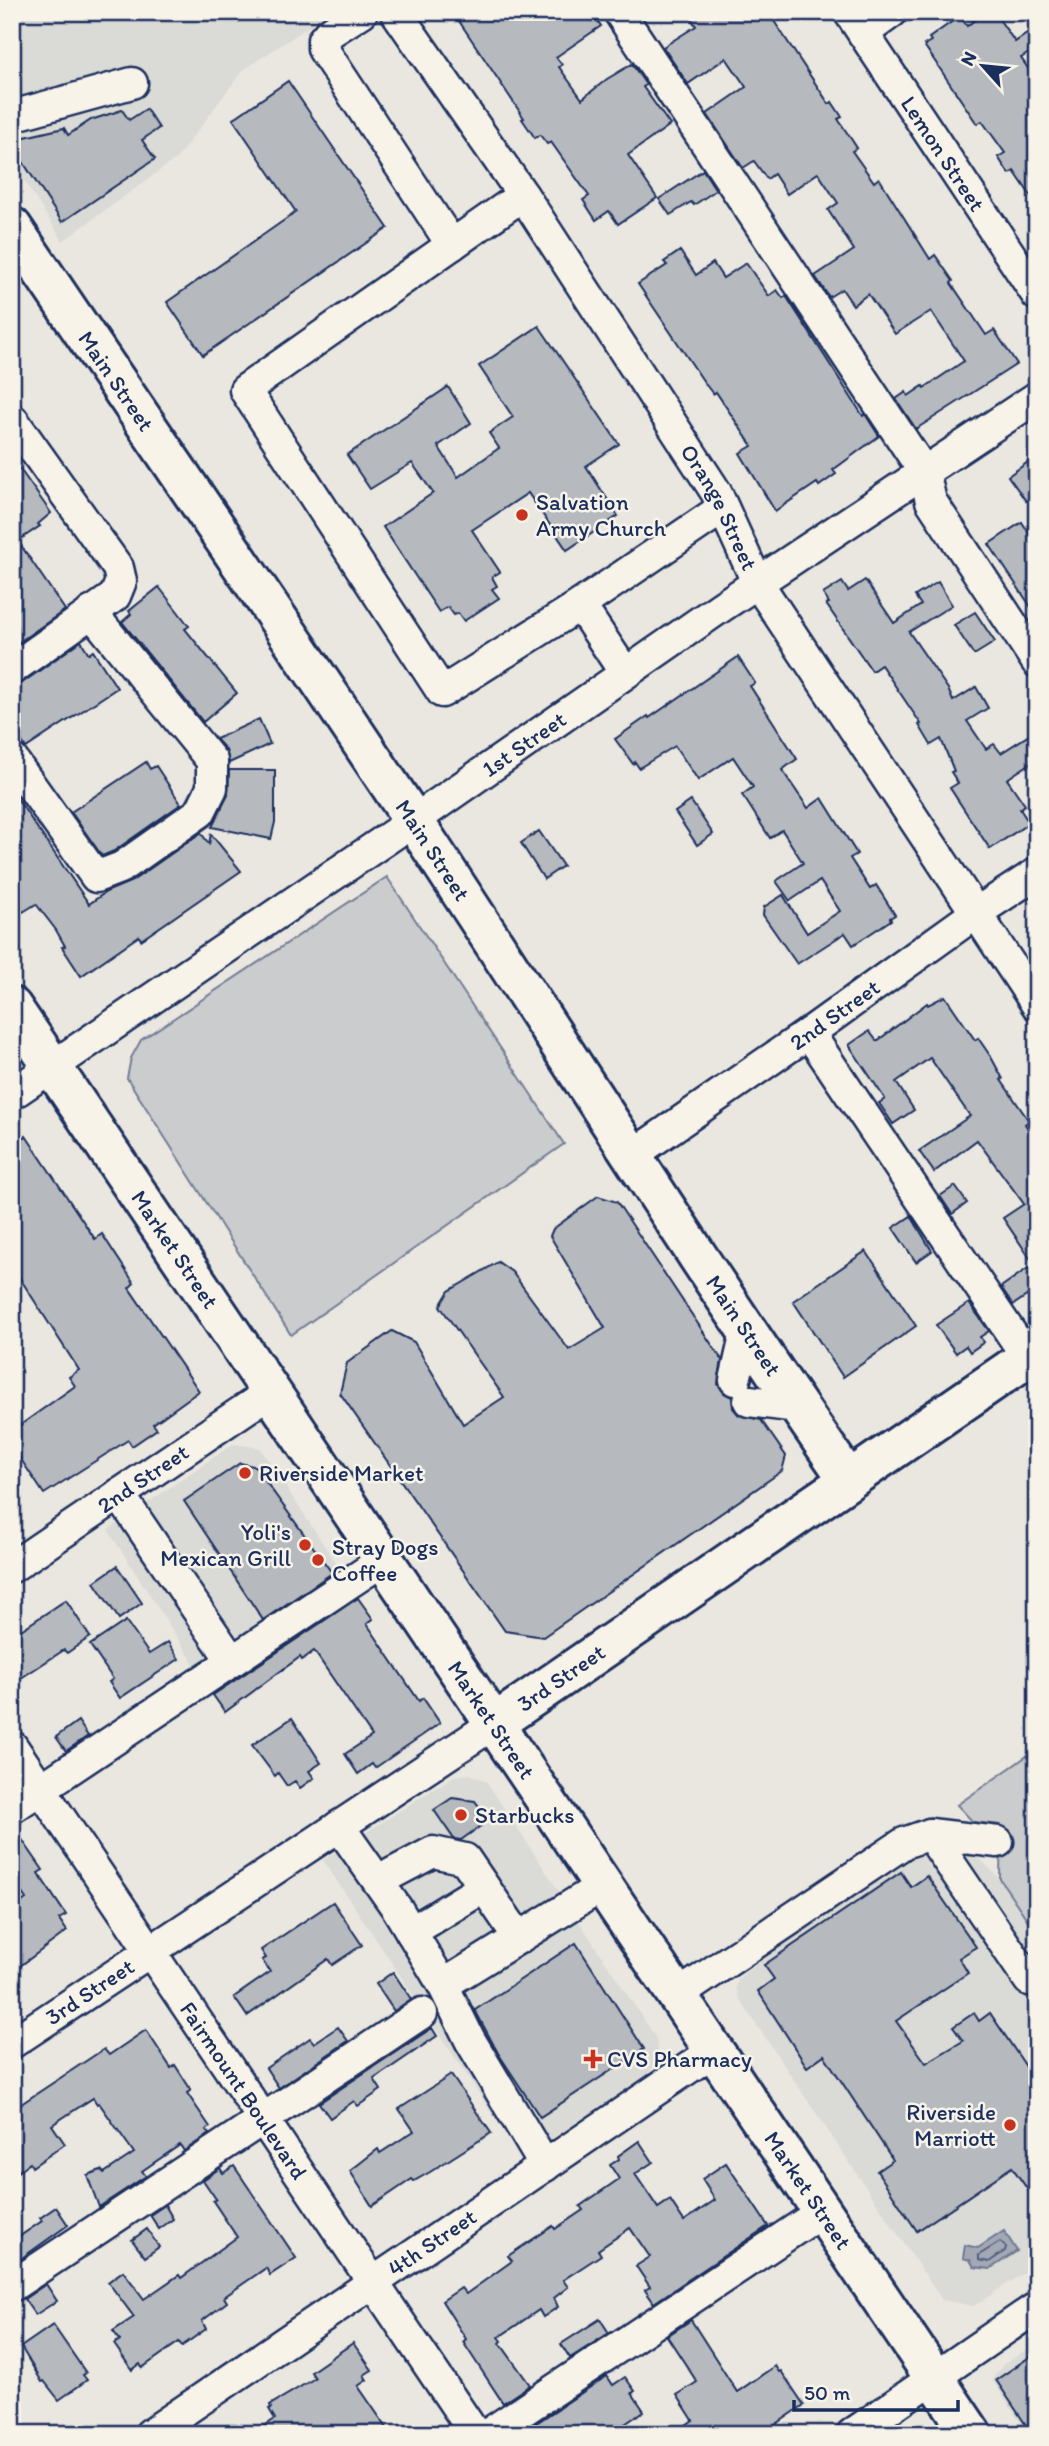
<svg xmlns="http://www.w3.org/2000/svg" width="1049" height="2446" font-family="Itim,sans-serif">
	<style>
		.built { fill: #dadad6 }
		.green { fill: #cbcccd; stroke: #737e96; stroke-width: 2 }
		.water { fill: #a3a8b4; stroke: #6d7892; stroke-width: 2 }
		.lines { fill: none; stroke-linecap: round; stroke-linejoin: round }
		.shore { stroke: #515f80; stroke-width: 2 }
		.building { fill: #b6babf; stroke: #1b2f5e; stroke-width: 2 }
		.minor-casing { stroke: #1b2f5e; stroke-width: 35 }
		.major-casing { stroke: #1b2f5e; stroke-width: 44 }
		.minor { stroke: #f7f3e8; stroke-width: 30 }
		.major { stroke: #f7f3e8; stroke-width: 38 }
		.poi-dot { fill: #c8321e; stroke: #f7f3e8; stroke-width: 2.5 }
		.labels { text-anchor: middle; dominant-baseline: central; stroke-width: 5; stroke-linejoin: round; paint-order: stroke }
		.street-label { font-size: 23px; fill: #1b2f5e; stroke: #f7f3e8 }
		.poi-label { font-size: 23px; fill: #1b2f5e; stroke: #f7f3e8; text-anchor: start }
	</style>
	<rect width="100%" height="100%" fill="#eae7e0"/>
	<filter id="ink" filterUnits="userSpaceOnUse"><feTurbulence type="fractalNoise" baseFrequency=".0143" numOctaves="2"/><feDisplacementMap in="SourceGraphic" scale="14" xChannelSelector="R" yChannelSelector="G"/><feConvolveMatrix kernelMatrix="1 2 1 2 8 2 1 2 1" color-interpolation-filters="sRGB"/></filter>
	<g filter="url(#ink)">
		<g class="built">
			<path d="M12,12H331L243,70L177,158L63,241L12,162Z"/>
			<path d="M233,1444L260,1448L346,1578L202,1676L108,1530Z"/>
			<path d="M470,1774L486,1781L656,2038L659,2057L648,2075L522,2158L323,1860L454,1776Z"/>
			<path d="M932,1853L962,1855L980,1859L1000,1879L1037,1934V2264L974,2306L942,2300L740,2000L736,1987L739,1978L767,1955L919,1855Z"/>
			<path d="M1037,2343V2434H1028L993,2381L995,2374L1005,2363Z"/>
		</g>
		<g class="green">
			<path d="M387,877L564,1144L291,1335L127,1078L131,1058L141,1040Z"/>
			<path d="M1037,1749V1934L1000,1879L1001,1825L973,1822L957,1805Z"/>
		</g>
		<path class="water" d="M1004,2231L1017,2251L990,2269L974,2267L970,2260L963,2258L965,2245L978,2248Z"/>
		<g class="lines">
			<path class="shore" d="M1000,2242L1006,2247L1005,2251L989,2262L979,2260V2255Z"/>
		</g>
		<g class="building">
			<path d="M453,12H592L601,26L556,57L562,65L559,67L582,99L607,79L632,64L646,85L643,87L670,125L628,155L657,198L618,224L609,211L596,220L583,200L589,196L551,142L547,144L540,135L535,138L522,119L524,118Z"/>
			<path d="M687,12H768L829,104L832,102L842,117L838,119L857,148L852,151L874,182L879,178L930,259L935,255L953,281L951,283L986,335L994,330L1017,364L916,429L896,399L906,392L908,396L923,386L924,388L964,361L931,311L895,334L868,294L853,305L842,289L829,297L815,276L854,250L828,210L838,203L818,173L787,194L774,174L767,179L754,161L743,168L707,114L746,87L726,58L688,84L663,47L696,26Z"/>
			<path d="M985,12H994L1015,42L1037,27V48L1021,58L1036,80L1032,83L1037,90V205L1014,171L1009,174L998,157L1005,153L982,121L977,124L924,45L931,41L929,38L960,16L967,26Z"/>
			<path d="M288,81L388,228L203,355L167,302L296,212L233,119Z"/>
			<path d="M146,109L159,128L142,140L155,159L62,222L12,145L25,137L64,128L68,135L91,120L122,110L129,120Z"/>
			<path d="M703,170L716,190L694,205L691,202L670,215L659,199Z"/>
			<path d="M680,251L696,275L713,263L723,278L746,263L769,296L777,290L783,298L786,296L863,416L865,414L879,436L833,470L836,474L819,486L817,483L775,511L740,453L752,446L716,392L713,394L706,385L638,284L667,265L664,262Z"/>
			<path d="M539,326L619,444L586,466L618,516L567,550L528,493L472,530L500,572L492,577L497,586L492,589L499,598L464,621L458,613L454,615L448,607L439,612L383,527L433,493L412,463L370,489L347,455L448,387L471,423L438,446L458,477L499,448L489,433L513,417L479,366Z"/>
			<path d="M1037,456V493L1026,501L1008,476Z"/>
			<path d="M12,458L51,513L38,524L40,526L18,541L65,610L12,647Z"/>
			<path d="M1022,522L1037,546V616L989,544Z"/>
			<path d="M865,580L894,623L921,605L915,596L938,582L952,605L909,632L948,689L953,701L976,687L988,708L967,721L986,749L994,744L1001,753L1037,730V759L1007,779L1025,805L1020,809L1029,823L990,849L950,788L958,783L951,772L954,771L941,739L931,745L919,725L921,724L881,665L872,671L826,604L829,603L823,594L842,582L848,591Z"/>
			<path d="M159,587L189,626L185,629L237,693L203,722L122,622L131,614L129,611Z"/>
			<path d="M975,612L995,642L974,655L954,625Z"/>
			<path d="M81,641L89,654L93,651L117,688L26,748L12,727V686L22,683Z"/>
			<path d="M738,657L755,683L750,686L797,759L782,770L808,808L822,798L857,854L850,858L870,889L876,885L895,915L890,918L891,920L853,945L845,933L797,964L763,915L764,907L783,895L807,933L840,911L820,881L790,901L776,881L803,863L782,830L770,838L747,802L742,795L753,787L733,757L698,780L675,746L639,768L635,762L633,764L615,739L648,716L649,718Z"/>
			<path d="M259,719L270,744L229,763L226,750L216,739Z"/>
			<path d="M146,762L150,769L156,766L181,804L114,851L102,856L71,812Z"/>
			<path d="M229,770H275V822L271,839L212,827L228,795Z"/>
			<path d="M12,791L89,904L106,892L132,881L201,833L209,844L211,834L241,871L141,940L139,936L81,976L62,947L65,946L56,930L36,904L23,912L12,896Z"/>
			<path d="M691,801L713,834L697,845L675,812Z"/>
			<path d="M539,831L563,866L544,879L521,843Z"/>
			<path d="M945,996L975,1040L978,1038L991,1057L1003,1079L1001,1080L1029,1121L1025,1124L1037,1142V1289L1013,1305L1001,1287L1034,1264L1003,1218L1024,1204L977,1140L934,1172L919,1151L970,1116L930,1058L896,1082L914,1110L893,1124L879,1103L885,1099L849,1045L869,1031L877,1041L927,1003L928,1005Z"/>
			<path d="M26,1136L95,1239L102,1234L134,1283L129,1288L199,1391L153,1424L157,1429L132,1446L128,1440L44,1494L12,1446V1431L75,1386L69,1377L79,1370L12,1266V1146Z"/>
			<path d="M955,1186L967,1203L952,1214L940,1196Z"/>
			<path d="M598,1196L617,1202L722,1360L718,1384L724,1393L732,1397L733,1408L739,1415L761,1420L786,1456L782,1471L543,1637L505,1631L340,1393L347,1363L392,1331L414,1342L463,1424L504,1397L440,1306L449,1291L498,1262L512,1272L569,1350L605,1328L550,1236L553,1229Z"/>
			<path d="M911,1216L932,1251L916,1262L893,1228Z"/>
			<path d="M866,1251L916,1326L843,1377L793,1301Z"/>
			<path d="M969,1303L989,1331L980,1337L984,1342L970,1352L966,1346L956,1353L936,1325Z"/>
			<path d="M240,1463L262,1468L261,1475L332,1573L263,1620L184,1501Z"/>
			<path d="M117,1566L142,1603L119,1619L94,1582Z"/>
			<path d="M358,1598L373,1619L367,1624L419,1701L423,1698L440,1723L375,1768L372,1764L358,1774L345,1754L372,1736L314,1651L302,1660L300,1657L225,1712L213,1695Z"/>
			<path d="M66,1600L90,1637L67,1653L64,1650L12,1684V1636Z"/>
			<path d="M126,1621L149,1654L168,1642L179,1659L120,1698L109,1682L113,1679L90,1645Z"/>
			<path d="M292,1718L321,1763L309,1771L314,1778L300,1788L295,1781L287,1786L278,1773L275,1776L252,1745Z"/>
			<path d="M78,1721L88,1736L66,1751L56,1737Z"/>
			<path d="M452,1798L475,1801L489,1820L461,1840L454,1839L434,1810Z"/>
			<path d="M12,1825L43,1870L38,1873L66,1915L59,1919L67,1931L12,1972V1909L26,1899L12,1879Z"/>
			<path d="M901,1872L911,1887L927,1876L976,1947L959,1958L968,1973L896,2021L926,2063L963,2041L953,2027L974,2013L979,2021L990,2013L1037,2083V2203L1012,2167L917,2231L877,2171L893,2160L824,2055L807,2067L758,1991L774,1979L764,1965Z"/>
			<path d="M333,1902L362,1945L332,1965L328,1959L247,2016L234,1997L270,1972L262,1960L266,1958L261,1950Z"/>
			<path d="M576,1943L644,2049L540,2117L498,2053L475,2010Z"/>
			<path d="M393,1972L411,1999L394,2011L376,1984Z"/>
			<path d="M338,2027L348,2041L279,2088L266,2068L310,2038L314,2043Z"/>
			<path d="M432,2028L437,2036L374,2079L381,2090L358,2106L354,2101L330,2118L319,2103Z"/>
			<path d="M146,2030L171,2068L175,2065L191,2090L187,2093L210,2127L206,2130L209,2134L184,2151L180,2145L142,2171L146,2176L99,2207L87,2175L101,2170L104,2173L134,2153L99,2103L97,2104L93,2098L52,2125L65,2144L32,2167L30,2163L12,2176V2110L104,2049L109,2055Z"/>
			<path d="M451,2075L491,2133L430,2172L414,2181L412,2179L372,2206L350,2171L378,2149L380,2153L414,2131L399,2109Z"/>
			<path d="M639,2141L653,2162L635,2174L658,2208L670,2200L684,2221L715,2200L702,2179L726,2163L768,2226L654,2303L645,2290L650,2287L636,2266L650,2257L630,2228L598,2250L601,2255L563,2280L568,2287L554,2298L558,2307L543,2317L539,2310L499,2337L502,2341L500,2343L530,2385L503,2403L463,2342L466,2339L442,2301L461,2288L466,2294L512,2261L508,2256L553,2226L555,2229L583,2210L580,2206L619,2179L610,2165L619,2159L618,2156Z"/>
			<path d="M234,2166L296,2258L270,2275L266,2268L224,2297L227,2302L202,2321L206,2329L182,2346L179,2342L142,2368L140,2364L132,2370L114,2344L120,2340L113,2331L134,2317L108,2282L123,2271L144,2299L179,2275L181,2278L237,2237L213,2201L216,2199L203,2180L220,2168L223,2173Z"/>
			<path d="M165,2205L173,2219L159,2229L150,2215Z"/>
			<path d="M56,2207L68,2225L12,2265V2224L20,2236L42,2221L40,2218Z"/>
			<path d="M147,2229L159,2247L145,2257L132,2240Z"/>
			<path d="M46,2284L57,2301L35,2315L24,2299Z"/>
			<path d="M600,2319L609,2333L570,2358L561,2344Z"/>
			<path d="M691,2320L737,2392L775,2366L779,2372L781,2371L804,2405L762,2434H673L693,2420L677,2395L697,2382L667,2336Z"/>
			<path d="M53,2325L86,2373L83,2375L87,2380L59,2400L44,2381L42,2382L21,2347Z"/>
			<path d="M353,2343L372,2370L364,2375L367,2380L358,2386L391,2434H252L275,2419L269,2409L271,2408L270,2405L315,2378L311,2372Z"/>
			<path d="M1037,2352V2434H1032L996,2380Z"/>
			<path d="M607,2376L613,2385L625,2377L635,2391L632,2393L644,2411L610,2434L523,2432Z"/>
		</g>
		<g class="lines">
			<g class="minor-casing">
				<g id="minor">
					<path d="M362,12L329,33L323,40V49L452,245"/>
					<path id="s1" d="M396,12L523,195L716,492L757,582L1037,1005"/>
					<path d="M619,12L924,472L931,501L1037,662"/>
					<path id="s2" d="M849,12L1037,295"/>
					<path d="M863,33L892,12"/>
					<path d="M12,116L132,83"/>
					<path d="M523,195L245,390L442,692L580,605L723,508"/>
					<path d="M12,419L118,568L121,581L115,596L12,669"/>
					<path d="M580,605L625,673"/>
					<path d="M12,759L96,877L122,867L200,812L212,788V761L91,612"/>
					<path d="M809,1033L1027,1357"/>
					<path id="s3" d="M12,1094L413,821L721,607L1037,397"/>
					<path id="s4" d="M631,1156L809,1033L976,913L1037,873"/>
					<path d="M735,1380L747,1328"/>
					<path d="M749,1401L798,1407"/>
					<path d="M119,1494L232,1661"/>
					<path id="s5" d="M12,1567L272,1391"/>
					<path id="s6" d="M12,1746L475,2434"/>
					<path d="M12,1808L385,1559"/>
					<path d="M339,1826L398,1910L443,1985L470,2040L545,2166"/>
					<path d="M930,1834L1029,1980"/>
					<path d="M378,1881L433,1852L465,1859L519,1938"/>
					<path d="M411,1932L484,1887"/>
					<path d="M443,1985L604,1885"/>
					<path d="M678,1995L904,1843L930,1834L998,1842"/>
					<path id="s7" d="M12,2043L495,1723"/>
					<path d="M12,2286L422,2013"/>
					<path id="s8" d="M150,2434L715,2050"/>
					<path d="M488,2434L823,2211"/>
					<path d="M852,2434L1037,2307"/>
				</g>
			</g>
			<g class="major-casing">
				<g id="major">
					<path id="s9" d="M12,227C150,432 291,635 427,841C567,1054 703,1270 848,1479"/>
					<path id="s10" d="M12,1007L972,2434"/>
					<path id="s11" d="M495,1723L1037,1351"/>
				</g>
			</g>
			<use href="#minor" class="minor"/>
			<use href="#major" class="major"/>
		</g>
	</g>
	<g class="poi-dot">
		<circle cx="522" cy="515" r="7"/>
		<circle cx="245" cy="1473" r="7"/>
		<circle cx="305" cy="1545" r="7"/>
		<circle cx="318" cy="1560" r="7"/>
		<circle cx="461" cy="1815" r="7"/>
		<path d="M589.5 2048.5h7v7h7v7h-7v7h-7v-7h-7v-7h7z"/>
		<circle cx="1010" cy="2125" r="7"/>
	</g>
	<g class="labels">
		<g class="street-label">
			<text stroke="none"><textPath href="#s2" startOffset="170">Lemon Street</textPath></text>
			<text stroke="none"><textPath href="#s9" startOffset="186">Main Street</textPath></text>
			<text stroke="none"><textPath href="#s1" startOffset="592">Orange Street</textPath></text>
			<text stroke="none"><textPath href="#s3" startOffset="620">1st Street</textPath></text>
			<text stroke="none"><textPath href="#s9" startOffset="752">Main Street</textPath></text>
			<text stroke="none"><textPath href="#s4" startOffset="248">2nd Street</textPath></text>
			<text stroke="none"><textPath href="#s10" startOffset="292">Market Street</textPath></text>
			<text stroke="none"><textPath href="#s9" startOffset="1320">Main Street</textPath></text>
			<text stroke="none"><textPath href="#s5" startOffset="158">2nd Street</textPath></text>
			<text stroke="none"><textPath href="#s11" startOffset="80">3rd Street</textPath></text>
			<text stroke="none"><textPath href="#s10" startOffset="859">Market Street</textPath></text>
			<text stroke="none"><textPath href="#s7" startOffset="93">3rd Street</textPath></text>
			<text stroke="none"><textPath href="#s6" startOffset="415">Fairmount Boulevard</textPath></text>
			<text stroke="none"><textPath href="#s10" startOffset="1426">Market Street</textPath></text>
			<text stroke="none"><textPath href="#s8" startOffset="341">4th Street</textPath></text>
		</g>
		<g class="poi-label">
			<text x="536" y="502">Salvation<tspan x="536" dy="26">Army Church</tspan></text>
			<text x="259" y="1473">Riverside Market</text>
			<text x="291" y="1532" text-anchor="end">Yoli's<tspan x="291" dy="26">Mexican Grill</tspan></text>
			<text x="332" y="1547">Stray Dogs<tspan x="332" dy="26">Coffee</tspan></text>
			<text x="475" y="1815">Starbucks</text>
			<text x="607" y="2059">CVS Pharmacy</text>
			<text x="996" y="2112" text-anchor="end">Riverside<tspan x="996" dy="26">Marriott</tspan></text>
		</g>
	</g>
	<rect width="1049" height="2446" fill="none" stroke="#f7f3e8" stroke-width="42"/>
	<rect x="21" y="21" width="1007" height="2404" fill="none" stroke="#1b2f5e" stroke-width="2.5" filter="url(#ink)"/>
	<g transform="translate(983 66) rotate(297)" stroke="#f7f3e8" stroke-width="5" paint-order="stroke">
	<path d="M0-5L12 26L0 18L-12 26Z" fill="#1b2f5e"/>
	<text y="-10" font-size="19" font-weight="bold" text-anchor="middle" fill="#1b2f5e">N</text>
	</g>
	<path d="M794 2400v10h164v-10" fill="none" stroke="#1b2f5e" stroke-width="3.5"/>
	<text x="804" y="2400" font-size="21" fill="#1b2f5e" stroke="#f7f3e8" stroke-width="5" paint-order="stroke">50 m</text>
</svg>
